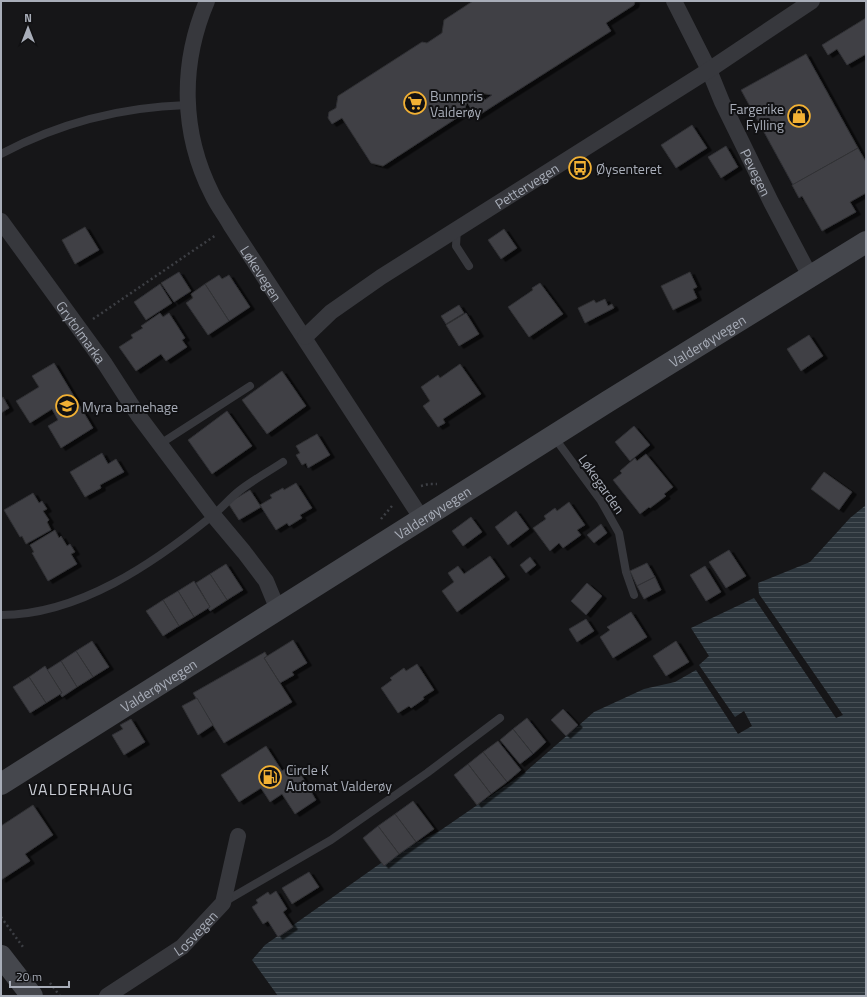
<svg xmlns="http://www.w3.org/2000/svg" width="867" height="997" font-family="'Titillium Web',sans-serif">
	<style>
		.water { fill: url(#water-rules) }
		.building { fill: #404145; stroke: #303034; fill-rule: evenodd; filter: url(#shadow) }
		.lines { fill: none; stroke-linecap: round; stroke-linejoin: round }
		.path { stroke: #3d3f44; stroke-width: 2.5; stroke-dasharray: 2 3; stroke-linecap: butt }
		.lane { stroke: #37383d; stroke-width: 8 }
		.street { stroke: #37383d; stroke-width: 16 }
		.secondary { stroke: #45474d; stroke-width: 22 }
		.labels { text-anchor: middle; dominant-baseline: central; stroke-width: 4; stroke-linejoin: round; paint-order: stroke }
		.poi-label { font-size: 14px; fill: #a8adb8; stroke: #111113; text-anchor: start }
		.street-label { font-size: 14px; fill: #a8adb8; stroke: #111113 }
		.quarter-label { font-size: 16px; letter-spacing: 1px; fill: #c9ccd4; stroke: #111113 }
	</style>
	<defs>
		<pattern id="water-rules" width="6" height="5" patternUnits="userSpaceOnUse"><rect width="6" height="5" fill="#2c353c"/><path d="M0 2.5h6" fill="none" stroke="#485056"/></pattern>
		<filter id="shadow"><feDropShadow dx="4.5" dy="2.5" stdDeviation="0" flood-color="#0009"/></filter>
	</defs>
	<rect width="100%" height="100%" fill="#161618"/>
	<path class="water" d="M866,505V996H278L252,960L265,945L391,856L441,830L524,773L594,712L644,689L675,682L696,670L738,734L752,726L744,711L735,717L699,665L709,656L691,628L754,598L836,718L843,715L759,594L758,583L810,562L850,518Z"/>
	<g class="building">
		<path d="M473,1H635L634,5L606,23L611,31L476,117L467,102L463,114L383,166L371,163L342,118L332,124L328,118L329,112L336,108L338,96L422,42L427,43L442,33L444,20ZM480,93L492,95L485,100Z"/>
		<path d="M866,18V54L847,65L837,49L828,55L822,45Z"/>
		<path d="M806,54L858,148L793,185L741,90Z"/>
		<path d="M692,125L707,148L676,168L661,145Z"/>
		<path d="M726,146L738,167L721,178L708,157Z"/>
		<path d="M858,148L866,162V193L850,202L856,212L822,231L802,196L799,198L792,185Z"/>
		<path d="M85,227L99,250L75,264L62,240Z"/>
		<path d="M504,229L517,248L501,259L488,240Z"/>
		<path d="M179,272L191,291L174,302L161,283Z"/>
		<path d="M690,272L697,287L693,289L697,298L673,310L661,286Z"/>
		<path d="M219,275L222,279L229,275L250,307L229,321L205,284Z"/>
		<path d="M540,283L563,314L529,337L508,307L533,290L532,288Z"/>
		<path d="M160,284L172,303L146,320L134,302Z"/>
		<path d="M205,284L229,321L208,335L186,303L193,298L191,294Z"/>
		<path d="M605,299L608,306L612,304L614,308L585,323L578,308L594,300L596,303Z"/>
		<path d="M459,305L464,313L446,324L441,316Z"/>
		<path d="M160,313L163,317L169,313L185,338L182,340L187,347L166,361L161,354L136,371L119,347L133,338L131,335L143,328L141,326Z"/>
		<path d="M466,313L479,334L459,346L446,325Z"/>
		<path d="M809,335L823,356L801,371L787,349Z"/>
		<path d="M54,363L93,428L61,448L48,426L58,420L52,409L30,423L16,401L39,387L32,376Z"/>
		<path d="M460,364L481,394L443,419L445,423L438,427L423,406L430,401L421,387L438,375L440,378Z"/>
		<path d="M282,371L306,406L267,434L242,400Z"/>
		<path d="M3,397L9,408L1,413V398Z"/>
		<path d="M227,411L252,446L212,474L188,440Z"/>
		<path d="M634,426L650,445L630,461L615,442Z"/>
		<path d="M317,434L330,455L308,468L306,463L302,465L296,455L300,453L296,446Z"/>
		<path d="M102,453L108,464L116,459L124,472L100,485L101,488L85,497L70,472Z"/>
		<path d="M646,454L673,487L664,494L666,496L650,508L649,507L640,514L613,480L622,473L620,471L635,458L637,461Z"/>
		<path d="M824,472L852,492L839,510L811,489Z"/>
		<path d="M296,483L312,508L300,515L302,518L289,526L287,523L276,530L260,505L272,498L270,495L283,488L284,490Z"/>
		<path d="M250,490L261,507L239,520L228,503Z"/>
		<path d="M33,493L39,503L42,501L47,509L43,511L49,520L47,522L51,530L26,544L22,536L20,537L4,510Z"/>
		<path d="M569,502L585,525L577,530L581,535L563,548L559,543L550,551L533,528L546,519L544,516L555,508L557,511Z"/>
		<path d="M516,511L529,529L508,545L495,527Z"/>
		<path d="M471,517L482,532L463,546L452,531Z"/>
		<path d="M601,524L607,533L594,543L587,535Z"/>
		<path d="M55,530L59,538L61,536L67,546L70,544L75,552L71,554L77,564L48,581L32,553L34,552L30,545Z"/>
		<path d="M729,550L746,576L726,588L709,562Z"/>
		<path d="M490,556L505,577L457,612L442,591L454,582L448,573L458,566L464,574Z"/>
		<path d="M530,557L536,565L526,573L520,565Z"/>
		<path d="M647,563L655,577L637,586L630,571Z"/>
		<path d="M226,564L243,590L227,600L210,574Z"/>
		<path d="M705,566L721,592L706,601L690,575Z"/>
		<path d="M210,574L227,600L210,611L208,608L210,607L196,583Z"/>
		<path d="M655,577L661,590L644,599L637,586Z"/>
		<path d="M194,581L210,607L194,617L178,591Z"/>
		<path d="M587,583L602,596L586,615L571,601Z"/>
		<path d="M178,591L194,617L179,626L163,600Z"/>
		<path d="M163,600L179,626L163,636L146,611Z"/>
		<path d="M631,612L647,637L613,658L600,637L610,630L607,627Z"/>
		<path d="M586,619L594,631L577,642L569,629Z"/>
		<path d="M293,640L307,663L292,672L294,675L280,683L264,658Z"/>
		<path d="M92,641L109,667L93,677L76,651Z"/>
		<path d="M676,641L689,662L666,676L653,656Z"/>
		<path d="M76,651L93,677L77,687L61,661Z"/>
		<path d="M265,652L267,656L264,658L292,702L224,743L193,693Z"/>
		<path d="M61,661L77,687L62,697L60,694L62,693L47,670Z"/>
		<path d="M417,664L434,690L423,697L424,699L411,708L409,706L398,713L381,688L392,680L390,678L404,668L406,671Z"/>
		<path d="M45,666L62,693L46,703L29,677Z"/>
		<path d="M29,677L46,703L30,713L13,687Z"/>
		<path d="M197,698L213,725L198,735L182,706Z"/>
		<path d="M563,709L578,725L566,736L551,720Z"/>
		<path d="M527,718L546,742L533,754L513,729Z"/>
		<path d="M131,719L145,742L124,755L112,735L123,729L120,725Z"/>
		<path d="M513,729L533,754L520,764L500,740Z"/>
		<path d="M498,741L521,770L507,782L483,752Z"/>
		<path d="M266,746L282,771L294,763L316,800L295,814L282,794L270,802L261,788L239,802L221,775Z"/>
		<path d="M483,752L507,782L491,794L468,764Z"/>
		<path d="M468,764L491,794L477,805L454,775Z"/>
		<path d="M413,801L434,829L416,842L395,814Z"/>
		<path d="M33,805L53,835L25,854L30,861L1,880V826Z"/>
		<path d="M395,814L416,842L399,854L378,826Z"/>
		<path d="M378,826L399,854L384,866L363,838Z"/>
		<path d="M309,872L319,887L292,904L282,888Z"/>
		<path d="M276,891L287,909L283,912L293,927L278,937L268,921L263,924L252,907L258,903L256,900L268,892L270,895Z"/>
	</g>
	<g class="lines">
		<g class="path">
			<path d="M93,319L216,235"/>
			<path d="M421,486L429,484H437"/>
			<path d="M381,519L392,506"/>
			<path d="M1,917L23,947"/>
			<path d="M50,983L60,996"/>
		</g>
		<g class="lane">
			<path d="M1,154C59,123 122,107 187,105"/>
			<path d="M457,228L456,246L469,266"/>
			<path d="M554,437L601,501L619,533L626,572L634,595"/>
			<path d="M160,444L250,386"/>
			<path d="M1,615C79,615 154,563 212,516C222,508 230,498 239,491C253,480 268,472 283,462"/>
			<path d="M224,902L331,840L427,773L500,718"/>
		</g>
		<g class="street">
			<path id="s1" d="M207,1C180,64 181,133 212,194C217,205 225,215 231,226L422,519"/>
			<path id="s2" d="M674,1L709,70L722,102L771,202L810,276"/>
			<path id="s3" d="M1,221L105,364L138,415L213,515L244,552L266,581L278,610"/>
			<path id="s4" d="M305,337L331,312L381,277L709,70L812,1"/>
			<path id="s5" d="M107,996L182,947L223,903L238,836"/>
		</g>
		<g class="secondary">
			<path id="s6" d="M1,784L607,402L866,242"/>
			<path d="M1,956L32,996"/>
		</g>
	</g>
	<defs>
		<g id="supermarket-ring" transform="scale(1.15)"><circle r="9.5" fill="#111113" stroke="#f2b134" stroke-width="1.5"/><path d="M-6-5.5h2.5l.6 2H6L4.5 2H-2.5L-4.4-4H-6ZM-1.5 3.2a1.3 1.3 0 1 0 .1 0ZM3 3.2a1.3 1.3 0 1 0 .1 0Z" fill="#f2b134"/></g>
		<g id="shop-ring" transform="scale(1.15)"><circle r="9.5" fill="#111113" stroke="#f2b134" stroke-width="1.5"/><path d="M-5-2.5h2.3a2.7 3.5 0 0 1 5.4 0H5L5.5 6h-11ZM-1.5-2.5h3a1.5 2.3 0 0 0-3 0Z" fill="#f2b134"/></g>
		<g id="bus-ring" transform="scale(1.15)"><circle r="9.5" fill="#111113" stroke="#f2b134" stroke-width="1.5"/><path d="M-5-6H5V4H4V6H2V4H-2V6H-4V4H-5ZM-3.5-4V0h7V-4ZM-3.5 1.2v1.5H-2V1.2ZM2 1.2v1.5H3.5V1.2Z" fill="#f2b134"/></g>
		<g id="school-ring" transform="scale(1.15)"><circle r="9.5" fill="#111113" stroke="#f2b134" stroke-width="1.5"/><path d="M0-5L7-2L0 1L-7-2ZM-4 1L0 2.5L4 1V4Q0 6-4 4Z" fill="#f2b134"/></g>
		<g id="fuel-ring" transform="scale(1.15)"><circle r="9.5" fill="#111113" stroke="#f2b134" stroke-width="1.5"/><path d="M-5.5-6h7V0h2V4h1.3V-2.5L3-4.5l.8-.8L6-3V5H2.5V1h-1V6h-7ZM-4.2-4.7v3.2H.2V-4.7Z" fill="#f2b134"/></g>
	</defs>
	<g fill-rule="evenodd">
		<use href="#supermarket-ring" x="415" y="103"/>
		<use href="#shop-ring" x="799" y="116"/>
		<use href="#bus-ring" x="580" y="168"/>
		<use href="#school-ring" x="67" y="406"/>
		<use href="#fuel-ring" x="270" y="777"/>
	</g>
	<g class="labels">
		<g class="poi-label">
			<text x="430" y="95">Bunnpris<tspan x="430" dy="16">Valderøy</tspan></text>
			<text x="784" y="108" text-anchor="end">Fargerike<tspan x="784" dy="16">Fylling</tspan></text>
			<text x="596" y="168">Øysenteret</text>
			<text x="82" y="406">Myra barnehage</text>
			<text x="286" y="769">Circle K<tspan x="286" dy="16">Automat Valderøy</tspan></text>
		</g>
		<g class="street-label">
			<text stroke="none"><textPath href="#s2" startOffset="190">Pevegen</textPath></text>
			<text stroke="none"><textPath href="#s4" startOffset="269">Pettervegen</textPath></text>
			<text stroke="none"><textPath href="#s1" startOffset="293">Løkevegen</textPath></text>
			<text stroke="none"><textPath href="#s3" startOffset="137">Grytolmarka</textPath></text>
			<text stroke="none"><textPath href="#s6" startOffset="834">Valderøyvegen</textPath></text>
			<text transform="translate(602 484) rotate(55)">Løkegarden</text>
			<text stroke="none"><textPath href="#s6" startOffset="510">Valderøyvegen</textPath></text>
			<text stroke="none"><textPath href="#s6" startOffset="186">Valderøyvegen</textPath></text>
			<text stroke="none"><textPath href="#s5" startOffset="109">Losvegen</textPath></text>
		</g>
		<g class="quarter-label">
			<text x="81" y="789">VALDERHAUG</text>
		</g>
	</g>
	<rect width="867" height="997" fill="none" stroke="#a8adb8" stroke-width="4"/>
	<g transform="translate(28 28)" stroke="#111113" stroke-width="3" paint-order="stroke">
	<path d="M0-3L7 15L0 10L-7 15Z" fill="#a8adb8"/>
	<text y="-6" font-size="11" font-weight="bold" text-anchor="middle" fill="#a8adb8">N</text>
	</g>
	<path d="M10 981v6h59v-6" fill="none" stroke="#a8adb8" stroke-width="2"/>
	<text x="16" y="981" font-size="12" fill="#a8adb8" stroke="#111113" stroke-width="3" paint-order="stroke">20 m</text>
</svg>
